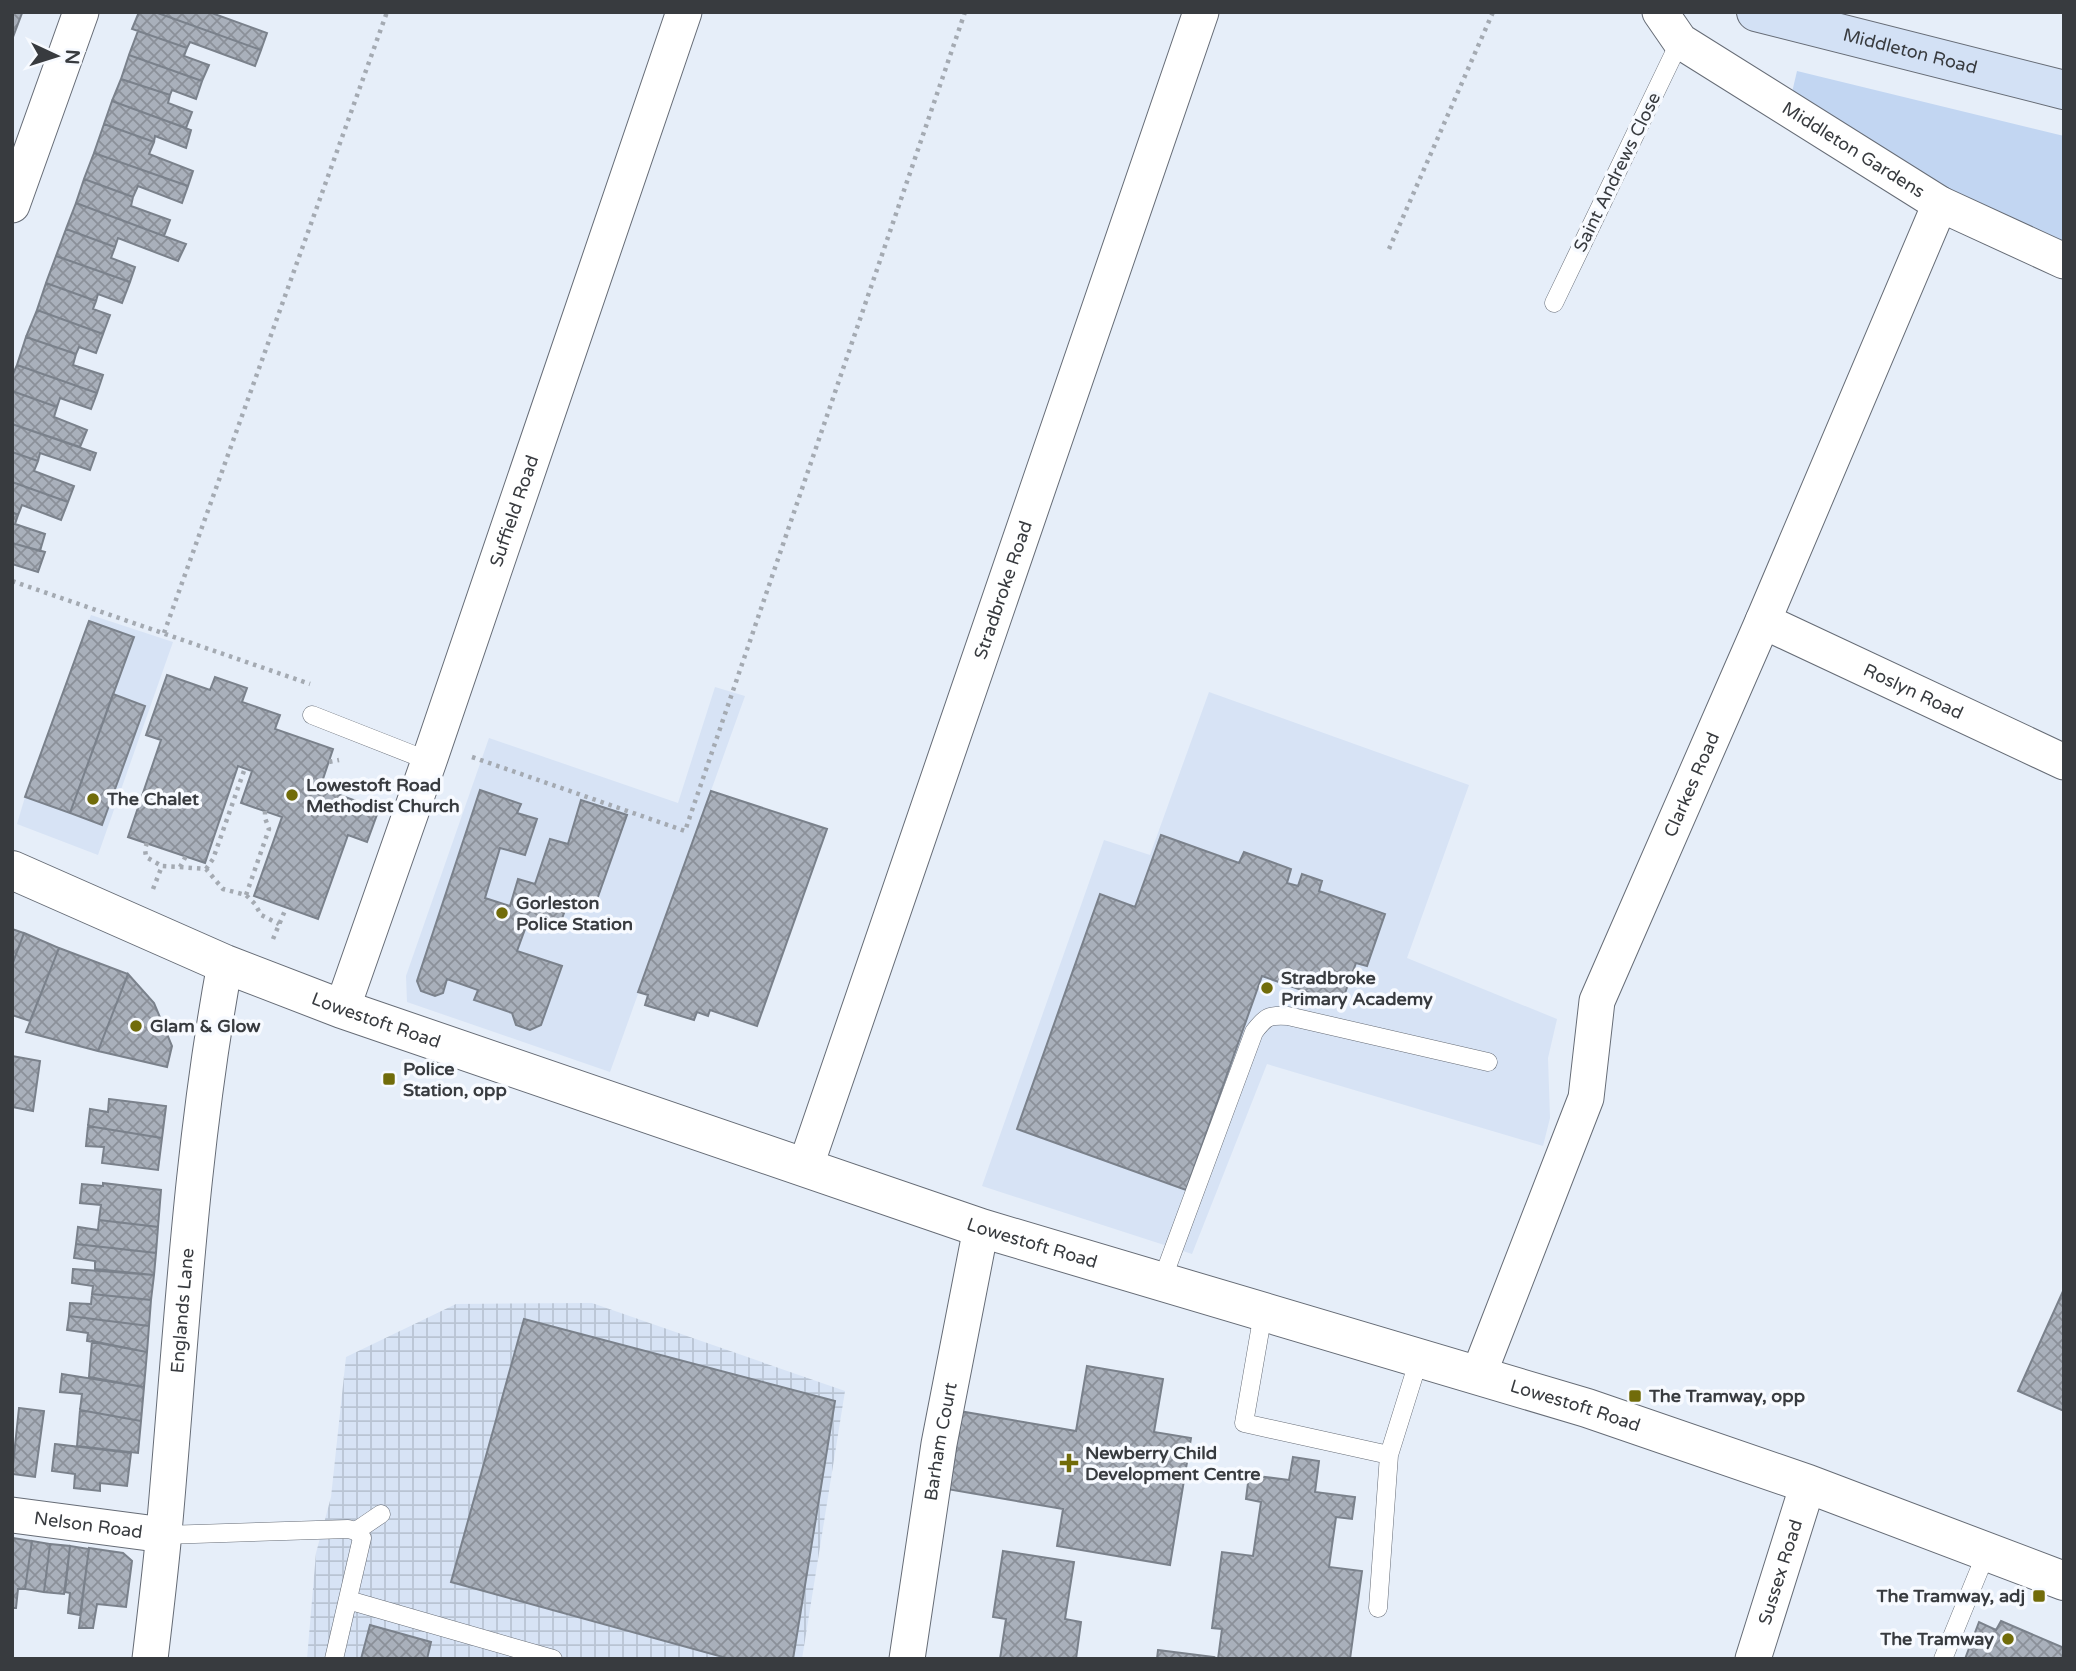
<svg xmlns="http://www.w3.org/2000/svg" width="2076" height="1671" font-family="'Varela Round',sans-serif">
<style>
.built{fill:#d7e3f5}
.industrial{fill:url(#industrial-grid)}
.grass{fill:#c2d6f2}
.building{fill:url(#building-cross-hatch);stroke:#7a818b;stroke-width:2}
.lines{fill:none;stroke-linecap:round;stroke-linejoin:round}
.service-casing{stroke:#666c76;stroke-width:19}
.minor-casing{stroke:#666c76;stroke-width:37}
.tertiary-casing{stroke:#666c76;stroke-width:40}
.secondary-casing{stroke:#666c76;stroke-width:40}
.path{stroke:#a4aab2;stroke-width:4.5;stroke-dasharray:3.5 5;stroke-linecap:butt}
.service{stroke:#fff;stroke-width:18}
.minor{stroke:#fff;stroke-width:35}
.tertiary{stroke:#fff;stroke-width:38}
.secondary{stroke:#d3e1f5;stroke-width:38}
.poi-dot{fill:#716c0a;stroke:#f7faff;stroke-width:2.5}
.labels{text-anchor:middle;stroke-width:7;stroke-linejoin:round;paint-order:stroke}
.street-label{font-size:18px;fill:#383b3f;stroke:#f7faff}
.poi-label{font-size:18px;font-weight:bold;fill:#383b3f;stroke:#f7faff;text-anchor:start}
</style>
<defs>
<pattern id="industrial-grid" width="8" height="8" patternUnits="userSpaceOnUse" patternTransform="scale(1.75)"><rect width="8" height="8" fill="#d7e3f5"/><path d="M0 4h8M4 0v8" fill="none" stroke="#b9c4d3"/></pattern>
<pattern id="building-cross-hatch" width="8" height="8" patternUnits="userSpaceOnUse" patternTransform="scale(1.75)"><rect width="8" height="8" fill="#a9b0bb"/><path d="M0 0l8 8M0 8l8-8" fill="none" stroke="#8b9099"/></pattern>
</defs>
<rect width="100%" height="100%" fill="#e6eef9"/>
<path class="built" d="M 91,615 L 173,642 L 98,855 L 17,824 L 25,797 Z
M 715,687 L 745,696 L 610,1072 L 407,1002 L 406,976 L 489,738 L 678,803 Z
M 1209,692 L 1469,785 L 1407,958 L 1557,1019 L 1548,1058 L 1550,1118 L 1543,1146 L 1267,1064 L 1192,1254 L 982,1186 L 1104,840 L 1150,855 Z"/>
<path class="industrial" d="M 592,1303 L 845,1391 L 802,1659 L 307,1659 L 316,1553 L 331,1497 L 346,1357 L 456,1304 Z"/>
<path class="grass" d="M 1797,71 L 2064,136 L 2064,244 L 1979,206 L 1790,101 Z"/>
<path class="building" d="M 12,12 L 22,13 L 13,37 L 12,37 Z
M 139,12 L 155,12 L 261,50 L 255,66 L 190,42 L 187,48 L 132,29 Z
M 155,12 L 209,12 L 267,33 L 261,50 Z
M 138,31 L 187,48 L 184,56 L 209,65 L 202,81 L 129,55 Z
M 129,55 L 202,81 L 196,99 L 172,90 L 170,95 L 121,79 Z
M 121,79 L 170,95 L 168,103 L 192,112 L 186,128 L 112,101 Z
M 112,101 L 191,130 L 186,148 L 155,136 L 154,142 L 104,124 Z
M 104,124 L 154,142 L 149,154 L 193,171 L 188,186 L 94,153 Z
M 94,153 L 188,186 L 182,203 L 138,186 L 133,197 L 84,179 Z
M 84,179 L 133,197 L 131,206 L 170,220 L 164,236 L 76,203 Z
M 76,203 L 164,236 L 186,244 L 178,261 L 118,238 L 115,247 L 66,229 Z
M 66,229 L 115,247 L 111,258 L 135,267 L 130,282 L 56,256 Z
M 56,256 L 130,282 L 122,303 L 98,294 L 96,301 L 46,283 Z
M 46,283 L 96,301 L 93,309 L 110,315 L 103,334 L 37,310 Z
M 37,310 L 103,334 L 96,353 L 79,347 L 76,354 L 26,337 Z
M 26,337 L 76,354 L 73,365 L 103,375 L 97,393 L 17,365 Z
M 17,365 L 97,393 L 91,409 L 60,398 L 57,407 L 12,391 L 12,376 Z
M 12,391 L 57,407 L 54,417 L 87,430 L 80,447 L 12,424 Z
M 12,424 L 96,453 L 90,470 L 40,453 L 38,461 L 12,452 Z
M 12,452 L 38,461 L 34,471 L 74,486 L 68,502 L 12,482 Z
M 12,482 L 68,502 L 61,520 L 22,505 L 18,515 L 12,512 Z
M 12,512 L 18,515 L 15,524 L 45,534 L 40,551 L 12,543 Z
M 12,543 L 45,552 L 38,572 L 12,564 Z
M 89,621 L 134,637 L 70,813 L 25,797 Z
M 167,675 L 210,690 L 215,677 L 247,688 L 242,702 L 280,715 L 275,729 L 333,749 L 320,788 L 379,809 L 367,842 L 348,835 L 318,919 L 254,896 L 282,817 L 241,803 L 252,771 L 238,766 L 205,863 L 128,837 L 161,740 L 146,735 Z
M 113,694 L 145,706 L 102,825 L 70,813 Z
M 480,790 L 521,804 L 517,813 L 537,819 L 525,855 L 500,848 L 485,898 L 510,906 L 518,879 L 535,884 L 550,839 L 568,844 L 581,800 L 627,815 L 595,905 L 570,896 L 558,930 L 528,921 L 517,951 L 562,966 L 541,1025 L 530,1030 L 516,1025 L 512,1013 L 474,1000 L 478,990 L 447,979 L 443,993 L 435,996 L 421,991 L 417,981 Z
M 711,791 L 827,829 L 757,1026 L 710,1010 L 708,1016 L 697,1012 L 694,1020 L 645,1005 L 648,995 L 638,992 Z
M 1161,835 L 1239,863 L 1244,852 L 1291,869 L 1287,883 L 1298,886 L 1302,874 L 1322,881 L 1319,891 L 1385,914 L 1367,966 L 1356,963 L 1341,1004 L 1262,976 L 1186,1190 L 1017,1129 L 1100,894 L 1135,907 Z
M 12,929 L 24,933 L 12,965 Z
M 24,933 L 59,948 L 30,1021 L 12,1015 L 12,965 Z
M 59,948 L 128,974 L 98,1051 L 26,1032 Z
M 128,974 L 154,1003 L 172,1046 L 167,1067 L 98,1051 Z
M 12,1056 L 40,1061 L 33,1111 L 12,1107 Z
M 109,1099 L 166,1106 L 162,1138 L 88,1126 L 90,1109 L 108,1112 Z
M 88,1126 L 162,1138 L 158,1170 L 102,1163 L 104,1147 L 86,1146 Z
M 103,1183 L 161,1190 L 158,1227 L 99,1220 L 101,1205 L 80,1203 L 82,1184 L 103,1186 Z
M 99,1220 L 158,1227 L 156,1253 L 76,1244 L 78,1227 L 98,1230 Z
M 76,1244 L 156,1253 L 154,1275 L 95,1269 L 95,1261 L 74,1258 Z
M 73,1269 L 154,1275 L 151,1300 L 92,1294 L 93,1286 L 72,1283 Z
M 2064,1289 L 2064,1411 L 2018,1391 Z
M 92,1294 L 151,1300 L 149,1326 L 69,1316 L 70,1303 L 91,1304 Z
M 69,1316 L 149,1326 L 147,1352 L 87,1341 L 88,1333 L 67,1330 Z
M 524,1319 L 835,1401 L 793,1659 L 730,1659 L 451,1582 Z
M 92,1341 L 147,1352 L 144,1387 L 89,1377 Z
M 1087,1366 L 1163,1379 L 1154,1432 L 1191,1438 L 1170,1565 L 1057,1546 L 1063,1509 L 947,1489 L 959,1411 L 1076,1431 Z
M 62,1374 L 144,1387 L 141,1421 L 80,1410 L 82,1394 L 60,1392 Z
M 19,1408 L 44,1411 L 35,1477 L 12,1474 Z
M 80,1410 L 141,1421 L 138,1453 L 77,1446 Z
M 55,1444 L 131,1453 L 127,1486 L 100,1483 L 100,1491 L 74,1488 L 75,1474 L 52,1471 Z
M 1293,1457 L 1319,1461 L 1315,1492 L 1355,1497 L 1352,1519 L 1336,1517 L 1329,1567 L 1362,1571 L 1350,1659 L 1218,1659 L 1222,1629 L 1212,1628 L 1222,1552 L 1253,1556 L 1261,1502 L 1246,1499 L 1249,1475 L 1289,1480 Z
M 13,1538 L 32,1541 L 25,1589 L 18,1589 L 16,1608 L 12,1608 Z
M 32,1541 L 50,1544 L 44,1592 L 25,1589 Z
M 50,1544 L 70,1546 L 64,1594 L 44,1592 Z
M 70,1546 L 89,1549 L 80,1615 L 68,1613 L 70,1593 L 65,1592 Z
M 89,1548 L 123,1553 L 132,1561 L 126,1607 L 97,1604 L 93,1628 L 79,1628 Z
M 1003,1551 L 1074,1562 L 1065,1619 L 1081,1622 L 1076,1659 L 1000,1659 L 1006,1619 L 993,1617 Z
M 2001,1621 L 2064,1648 L 2064,1659 L 1965,1659 L 1979,1622 L 1996,1630 Z
M 370,1625 L 431,1642 L 427,1659 L 361,1659 Z
M 1158,1650 L 1214,1657 L 1213,1659 L 1157,1659 Z"/>
<g class="lines">
<defs>
<path id="service" d="M 1554,303 L 1680,41
M 312,715 L 429,761
M 1161,1283 L 1254,1032 C 1266,1016 1269,1015 1288,1016 L 1488,1062
M 1263,1313 L 1244,1423 L 1389,1455
M 356,1531 L 381,1514
M 164,1535 L 348,1529 L 356,1531 L 362,1538 L 334,1659
M 348,1600 L 553,1659
M 1378,1608 L 1389,1455 L 1419,1359
M 1943,1659 L 1987,1551"/>
<g id="minor">
<path id="s1" d="M 1660,12 L 1680,41 L 1940,204 L 2064,261"/>
<path d="M 12,205 L 81,12"/>
<path id="s2" d="M 1763,621 L 2064,762"/>
<path id="s3" d="M 342,1009 L 429,761 L 684,12"/>
<path id="s4" d="M 805,1168 L 1201,12"/>
<path id="s5" d="M 1478,1376 L 1586,1098 L 1597,1001 L 1763,621 L 1940,204"/>
<path id="s6" d="M 12,1515 L 164,1535"/>
<path id="s7" d="M 150,1659 C 155,1617 160,1575 164,1532 C 181,1343 190,1152 225,964"/>
<path id="s8" d="M 907,1659 L 939,1444 L 981,1228"/>
<path id="s9" d="M 1753,1659 L 1808,1484"/>
</g>
<g id="tertiary">
<path id="s10" d="M 12,870 L 225,964 L 342,1009 L 981,1228 L 1587,1408 L 1808,1484 L 2064,1581"/>
</g>
<g id="secondary">
<path id="s11" d="M 1756,12 L 2064,90"/>
</g>
</defs>
<use href="#service" class="service-casing"/>
<use href="#minor" class="minor-casing"/>
<use href="#tertiary" class="tertiary-casing"/>
<use href="#secondary" class="secondary-casing"/>
<path class="path" d="M 1389,249 L 1493,12
M 12,581 L 310,684
M 164,633 L 387,12
M 472,757 L 685,831 L 965,12
M 329,762 L 339,760
M 147,843 L 145,849 L 146,857 L 162,866
M 180,867 L 206,869 L 223,889 L 246,895 L 255,904 L 261,915 L 279,924
M 206,869 L 213,859 L 245,768
M 153,889 L 162,866 L 180,867 L 186,856
M 246,895 L 269,829 L 265,818 L 265,811
M 273,939 L 286,908"/>
<use href="#service" class="service"/>
<use href="#minor" class="minor"/>
<use href="#tertiary" class="tertiary"/>
<use href="#secondary" class="secondary"/>
</g>
<g class="poi-dot">
<circle cx="292" cy="795" r="7"/>
<circle cx="93" cy="799" r="7"/>
<circle cx="502" cy="913" r="7"/>
<circle cx="1267" cy="988" r="7"/>
<circle cx="136" cy="1026" r="7"/>
<rect x="382" y="1072" width="14" height="14" rx="3.5"/>
<rect x="1628" y="1389" width="14" height="14" rx="3.5"/>
<path d="M1065.5 1452.5h7v7h7v7h-7v7h-7v-7h-7v-7h7z"/>
<rect x="2032" y="1589" width="14" height="14" rx="3.5"/>
<circle cx="2008" cy="1639" r="7"/>
</g>
<g class="labels">
<g class="street-label">
<text dy="6" stroke="none"><textPath href="#s11" startOffset="159">Middleton Road</textPath></text>
<text dy="6" stroke="none"><textPath href="#s1" startOffset="240">Middleton Gardens</textPath></text>
<text transform="translate(1617 172) rotate(-64)" y="6">Saint Andrews Close</text>
<text dy="6" stroke="none"><textPath href="#s3" startOffset="527">Suffield Road</textPath></text>
<text dy="6" stroke="none"><textPath href="#s4" startOffset="611">Stradbroke Road</textPath></text>
<text dy="6" stroke="none"><textPath href="#s2" startOffset="166">Roslyn Road</textPath></text>
<text dy="6" stroke="none"><textPath href="#s5" startOffset="632">Clarkes Road</textPath></text>
<text dy="6" stroke="none"><textPath href="#s10" startOffset="394">Lowestoft Road</textPath></text>
<text dy="6" stroke="none"><textPath href="#s10" startOffset="1087">Lowestoft Road</textPath></text>
<text dy="6" stroke="none"><textPath href="#s7" startOffset="350">Englands Lane</textPath></text>
<text dy="6" stroke="none"><textPath href="#s10" startOffset="1654">Lowestoft Road</textPath></text>
<text dy="6" stroke="none"><textPath href="#s8" startOffset="220">Barham Court</textPath></text>
<text dy="6" stroke="none"><textPath href="#s6" startOffset="77">Nelson Road</textPath></text>
<text dy="6" stroke="none"><textPath href="#s9" startOffset="91">Sussex Road</textPath></text>
</g>
<g class="poi-label">
<text x="306" y="791">Lowestoft Road<tspan x="306" dy="21">Methodist Church</tspan></text>
<text x="107" y="805">The Chalet</text>
<text x="516" y="909">Gorleston<tspan x="516" dy="21">Police Station</tspan></text>
<text x="1281" y="984">Stradbroke<tspan x="1281" dy="21">Primary Academy</tspan></text>
<text x="150" y="1032">Glam &amp; Glow</text>
<text x="403" y="1075">Police<tspan x="403" dy="21">Station, opp</tspan></text>
<text x="1649" y="1402">The Tramway, opp</text>
<text x="1085" y="1459">Newberry Child<tspan x="1085" dy="21">Development Centre</tspan></text>
<text x="2025" y="1602" text-anchor="end">The Tramway, adj</text>
<text x="1994" y="1645" text-anchor="end">The Tramway</text>
</g>
</g>
<rect width="2076" height="1671" fill="none" stroke="#383b3f" stroke-width="28"/>
<g transform="translate(56 56) rotate(94)" stroke="#f7faff" stroke-width="5" paint-order="stroke">
<path d="M0-5L12 26L0 18L-12 26Z" fill="#383b3f"/>
<text y="-10" font-size="19" font-weight="bold" text-anchor="middle" fill="#383b3f">N</text>
</g>
</svg>
